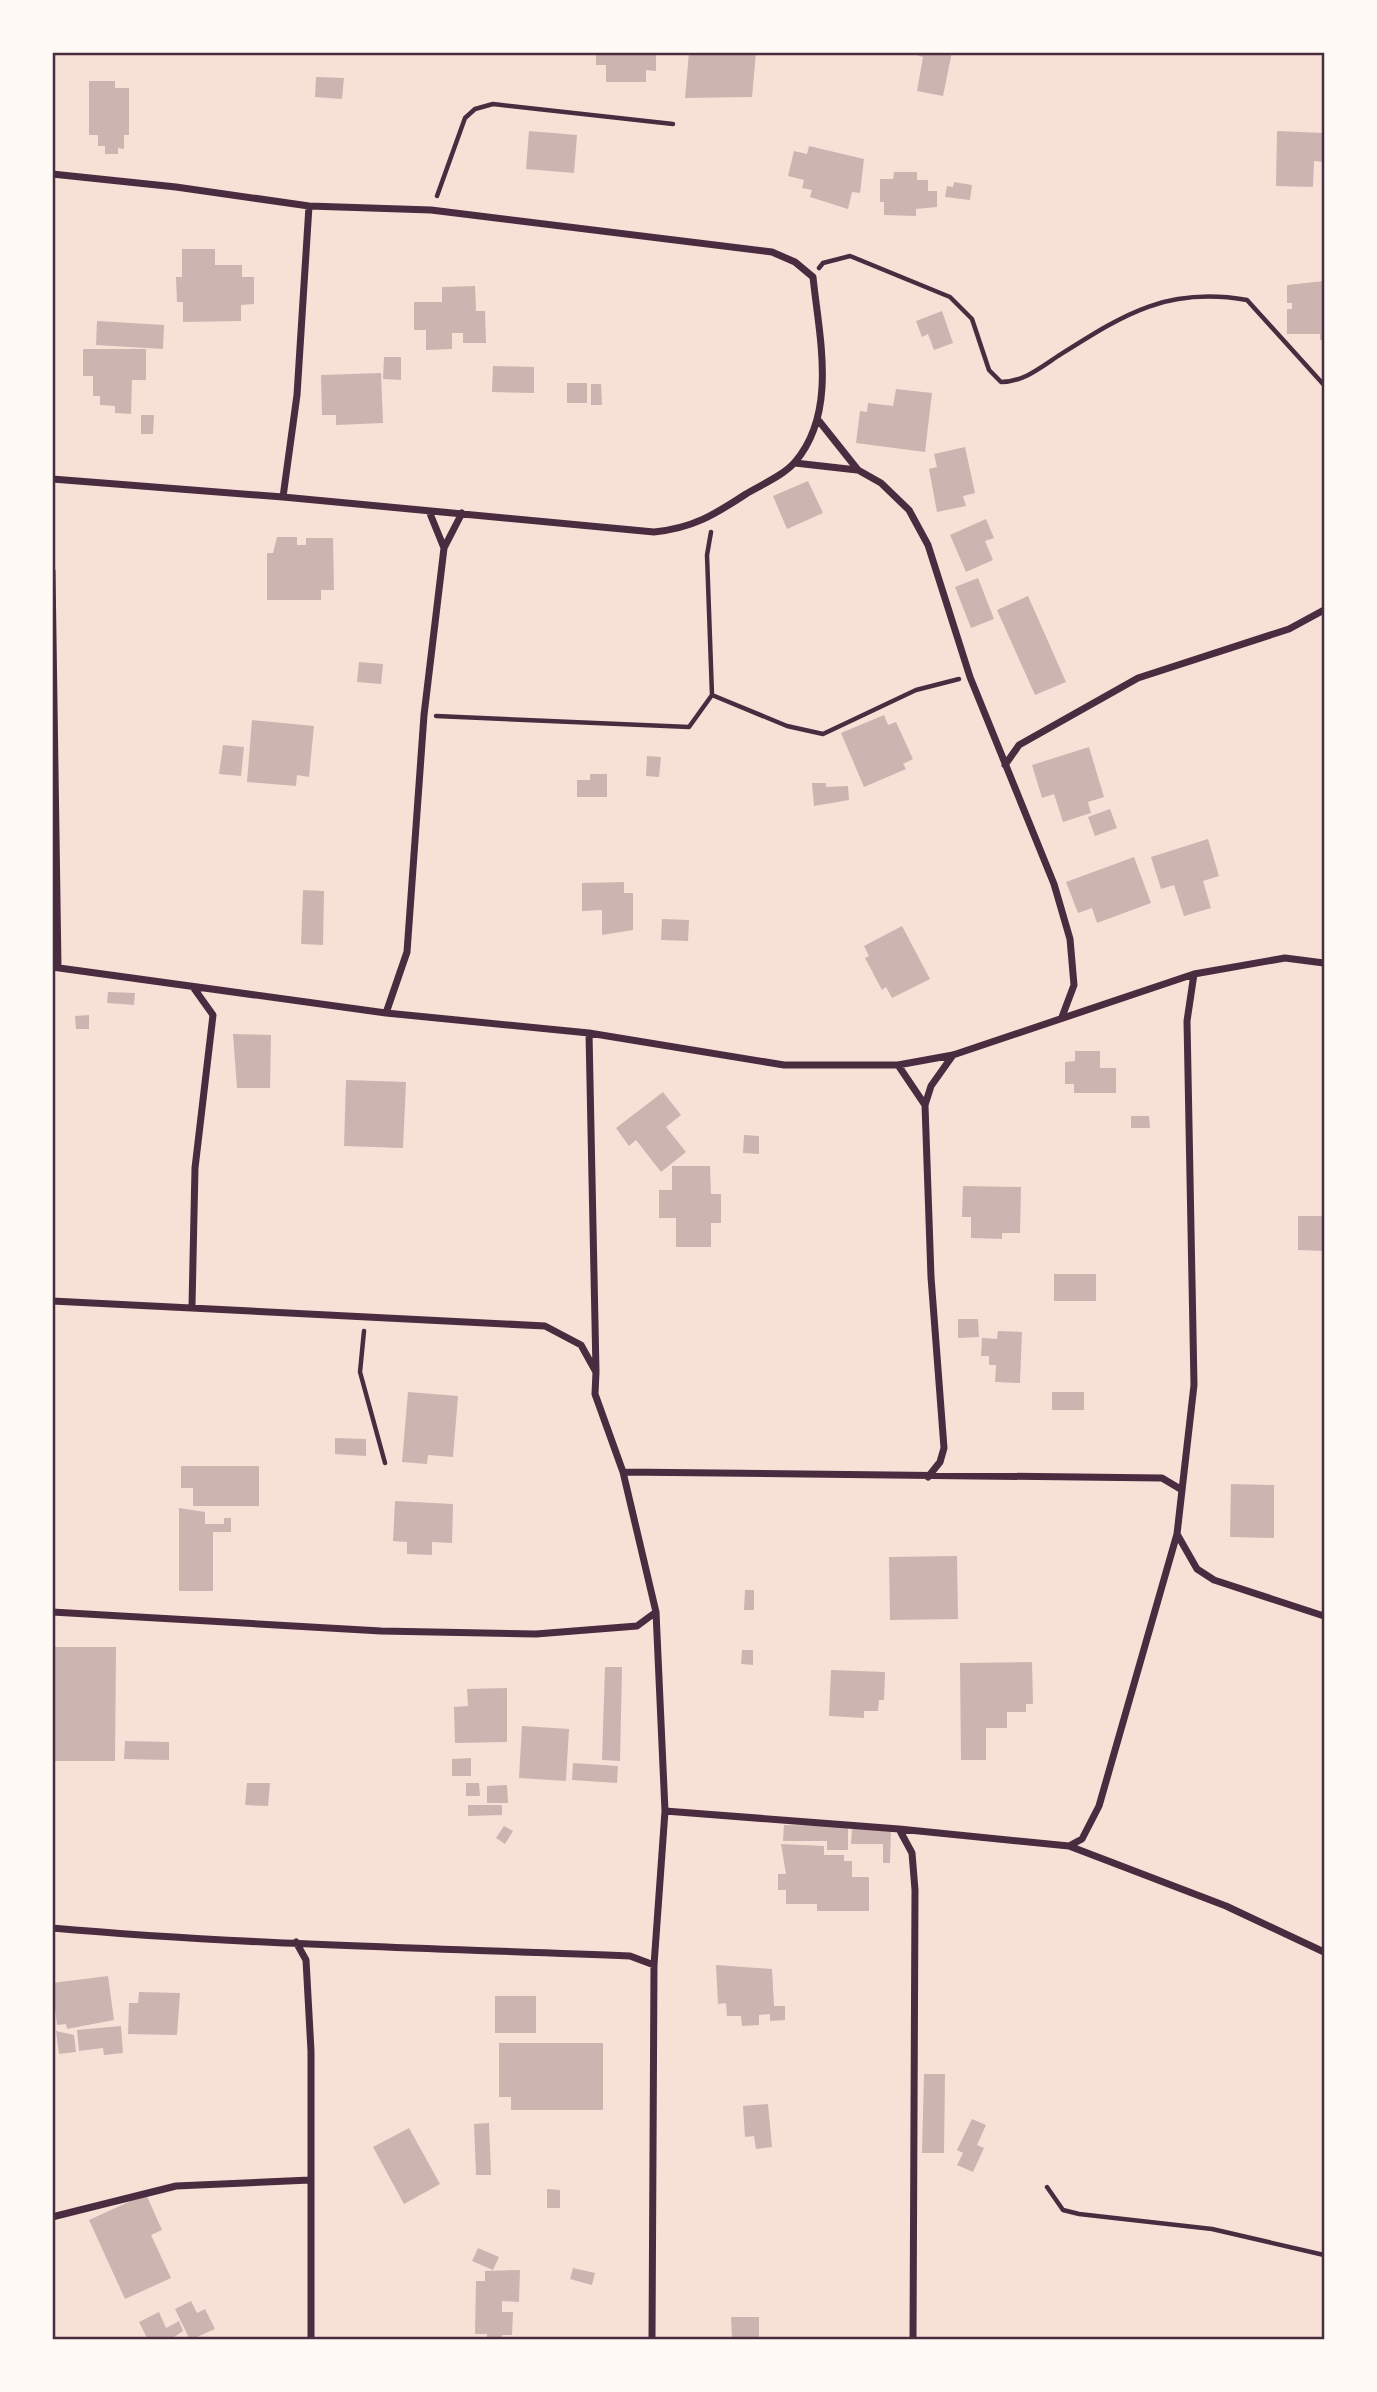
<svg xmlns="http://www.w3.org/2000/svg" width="1377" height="2392" font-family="'Varela Round',sans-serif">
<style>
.building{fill:#ccb4b1}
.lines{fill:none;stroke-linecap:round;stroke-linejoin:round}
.path{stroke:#4a2c40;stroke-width:4.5}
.minor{stroke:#4a2c40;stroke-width:7}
.neatline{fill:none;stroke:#4a2c40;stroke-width:2.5}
</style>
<rect width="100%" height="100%" fill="#f7e1d7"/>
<path class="building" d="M 596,52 L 656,52 L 656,71 L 646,70 L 646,82 L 606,82 L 606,65 L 596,65 Z
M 689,52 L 756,52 L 752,97 L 685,98 Z
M 907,52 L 952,52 L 943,96 L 917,91 L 923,57 Z
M 316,77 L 344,78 L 342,99 L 315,97 Z
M 89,81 L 115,81 L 115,88 L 129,88 L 129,135 L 124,135 L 124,149 L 118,148 L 118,154 L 105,154 L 105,146 L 98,146 L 98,135 L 89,135 Z
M 529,131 L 577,135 L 574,173 L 526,169 Z
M 1277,131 L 1324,133 L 1324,162 L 1314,161 L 1313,187 L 1276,186 Z
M 809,146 L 864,159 L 860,193 L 852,192 L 848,209 L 810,197 L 812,190 L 802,188 L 804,180 L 788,176 L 794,151 L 807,154 Z
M 894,172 L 917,172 L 917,180 L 928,180 L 928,191 L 937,191 L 937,207 L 916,209 L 916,216 L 884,215 L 884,202 L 880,202 L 880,179 L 893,179 Z
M 954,182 L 972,185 L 970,200 L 945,197 L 947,186 L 953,187 Z
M 182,249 L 215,249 L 215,265 L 242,265 L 242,277 L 254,277 L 254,304 L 241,305 L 241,321 L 183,322 L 183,302 L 177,302 L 176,277 L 182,277 Z
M 1324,281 L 1324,340 L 1320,340 L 1320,334 L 1287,334 L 1287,309 L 1292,309 L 1292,303 L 1287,303 L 1287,285 Z
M 475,286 L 476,311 L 485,311 L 486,343 L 463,343 L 463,333 L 452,333 L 452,349 L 426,350 L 426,330 L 414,330 L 414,302 L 442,302 L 442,287 Z
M 942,311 L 953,343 L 934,350 L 928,334 L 922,337 L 916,321 Z
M 97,321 L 164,325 L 163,349 L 96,345 Z
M 83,349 L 146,349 L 146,380 L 132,380 L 131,414 L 115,413 L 115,406 L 100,405 L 100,396 L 93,396 L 93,376 L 83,376 Z
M 384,357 L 401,357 L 401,380 L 383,379 Z
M 493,366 L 534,367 L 534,393 L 492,392 Z
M 381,373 L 383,423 L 336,425 L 336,415 L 322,415 L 321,375 Z
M 567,383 L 587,383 L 587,403 L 567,403 Z
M 591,384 L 601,384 L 602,405 L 591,405 Z
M 896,389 L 932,393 L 925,452 L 856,443 L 860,411 L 867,412 L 868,403 L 893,406 Z
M 141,415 L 154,415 L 153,434 L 141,434 Z
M 965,447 L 975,493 L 963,496 L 966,506 L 937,512 L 929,469 L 937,467 L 934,454 Z
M 808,481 L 823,513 L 787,529 L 773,496 Z
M 986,519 L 994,538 L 985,541 L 993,560 L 966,572 L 950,535 Z
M 277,537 L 297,537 L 297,545 L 306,545 L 306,538 L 333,538 L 334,590 L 321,590 L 321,600 L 267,600 L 267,553 L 273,553 Z
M 978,578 L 994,619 L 971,628 L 955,587 Z
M 1028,596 L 1066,682 L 1035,695 L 997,610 Z
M 359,662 L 383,664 L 381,684 L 357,682 Z
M 884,715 L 888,725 L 896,722 L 913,759 L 903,764 L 906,769 L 864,787 L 841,733 Z
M 252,720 L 314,726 L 309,777 L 297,775 L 296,786 L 247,782 Z
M 223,745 L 244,747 L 241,776 L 219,774 Z
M 1089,747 L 1104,797 L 1088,802 L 1091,813 L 1063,822 L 1054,794 L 1042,798 L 1032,765 Z
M 647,756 L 661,757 L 659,777 L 646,776 Z
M 590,774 L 607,774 L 607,797 L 577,797 L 577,780 L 590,780 Z
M 812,783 L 826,783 L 826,787 L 848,786 L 849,800 L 814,806 Z
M 1110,809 L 1117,828 L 1095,836 L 1088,817 Z
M 1208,839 L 1219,876 L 1203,881 L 1211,908 L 1184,916 L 1174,885 L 1161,889 L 1151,857 Z
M 1134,857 L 1151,903 L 1097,923 L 1092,908 L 1078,913 L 1066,882 Z
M 624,882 L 624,893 L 633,893 L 633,930 L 602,935 L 602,910 L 582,911 L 582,883 Z
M 303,890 L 324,891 L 323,945 L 301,944 Z
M 662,919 L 689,920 L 688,941 L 661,940 Z
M 902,926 L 930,979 L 892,998 L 886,987 L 882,990 L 865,958 L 869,956 L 864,946 Z
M 108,992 L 135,993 L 134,1005 L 107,1003 Z
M 89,1015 L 89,1029 L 76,1029 L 75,1016 Z
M 233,1034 L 271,1035 L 270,1088 L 237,1088 Z
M 1075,1051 L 1100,1051 L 1100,1068 L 1116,1068 L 1116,1093 L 1074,1093 L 1074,1084 L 1065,1084 L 1065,1062 L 1075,1061 Z
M 346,1080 L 406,1082 L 403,1148 L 344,1146 Z
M 663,1092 L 681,1115 L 666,1127 L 686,1152 L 661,1172 L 636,1140 L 629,1146 L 616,1128 Z
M 1131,1116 L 1149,1116 L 1150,1128 L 1131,1128 Z
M 744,1135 L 759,1136 L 759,1154 L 743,1153 Z
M 672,1166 L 710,1166 L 711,1194 L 721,1194 L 721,1223 L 711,1223 L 711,1247 L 676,1247 L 676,1218 L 659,1218 L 659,1190 L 672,1190 Z
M 963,1186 L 1021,1187 L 1020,1233 L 1002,1233 L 1002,1239 L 971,1238 L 971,1217 L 962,1217 Z
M 1298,1216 L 1324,1216 L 1324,1251 L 1298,1250 Z
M 1054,1274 L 1096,1274 L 1096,1301 L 1054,1301 Z
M 958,1319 L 978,1319 L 979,1337 L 958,1338 Z
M 998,1331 L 1022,1332 L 1020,1383 L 995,1382 L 996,1365 L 989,1365 L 989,1356 L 981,1356 L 982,1338 L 997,1339 Z
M 408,1392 L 458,1396 L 453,1457 L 428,1455 L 427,1464 L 402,1462 Z
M 1052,1392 L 1084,1392 L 1084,1410 L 1052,1410 Z
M 335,1438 L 366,1439 L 366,1456 L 335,1454 Z
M 181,1466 L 259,1466 L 259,1506 L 193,1506 L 193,1488 L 181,1488 Z
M 1231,1484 L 1274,1485 L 1274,1538 L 1230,1537 Z
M 395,1501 L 453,1504 L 452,1543 L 432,1542 L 432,1555 L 407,1554 L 407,1542 L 393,1541 Z
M 179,1508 L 205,1512 L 205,1524 L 224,1524 L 224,1518 L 231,1518 L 231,1532 L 213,1532 L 213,1591 L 179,1591 Z
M 957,1556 L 958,1619 L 890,1620 L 889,1557 Z
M 745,1590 L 754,1590 L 754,1610 L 744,1610 Z
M 52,1647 L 116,1647 L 115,1761 L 52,1761 Z
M 742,1650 L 753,1650 L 753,1665 L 741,1664 Z
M 1032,1662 L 1033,1704 L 1026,1704 L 1026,1712 L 1007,1712 L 1007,1728 L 986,1728 L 986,1760 L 961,1760 L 960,1663 Z
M 605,1667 L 622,1667 L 620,1761 L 602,1760 Z
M 831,1670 L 885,1672 L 884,1700 L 879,1700 L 878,1711 L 864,1711 L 864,1718 L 829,1716 Z
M 507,1688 L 507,1742 L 455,1743 L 454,1707 L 468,1706 L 467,1689 Z
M 522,1726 L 569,1729 L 566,1781 L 519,1778 Z
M 125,1741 L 169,1742 L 169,1760 L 124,1759 Z
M 471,1758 L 471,1776 L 452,1776 L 452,1759 Z
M 573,1763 L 618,1766 L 617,1783 L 572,1780 Z
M 247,1783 L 270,1783 L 268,1806 L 245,1805 Z
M 466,1783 L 479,1783 L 480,1796 L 466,1796 Z
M 507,1785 L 508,1803 L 487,1803 L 487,1786 Z
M 468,1805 L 502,1805 L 502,1815 L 468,1816 Z
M 784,1825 L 848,1826 L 848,1850 L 827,1850 L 827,1841 L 783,1841 Z
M 504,1826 L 513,1831 L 505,1844 L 496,1838 Z
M 852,1829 L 891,1829 L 890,1863 L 883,1863 L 883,1844 L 851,1844 Z
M 781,1844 L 824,1846 L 824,1855 L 844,1855 L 844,1861 L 852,1861 L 852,1877 L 869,1877 L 869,1911 L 817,1911 L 817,1904 L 786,1904 L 786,1890 L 778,1890 L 778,1874 L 786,1874 Z
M 716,1965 L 772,1969 L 774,2006 L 785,2006 L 785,2020 L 770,2021 L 770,2014 L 759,2015 L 759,2025 L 742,2026 L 741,2016 L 727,2016 L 726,2003 L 718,2004 Z
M 108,1976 L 114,2020 L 67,2029 L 66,2024 L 57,2025 L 52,1983 Z
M 139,1992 L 180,1993 L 177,2035 L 128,2034 L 129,2003 L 138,2003 Z
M 495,1996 L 536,1996 L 536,2033 L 495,2033 Z
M 121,2026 L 123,2053 L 104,2055 L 103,2048 L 79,2051 L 77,2030 Z
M 56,2031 L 74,2035 L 76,2052 L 59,2054 Z
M 499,2043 L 603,2043 L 603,2110 L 511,2110 L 511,2097 L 499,2097 Z
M 924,2074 L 945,2074 L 944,2153 L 922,2153 Z
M 768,2104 L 772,2147 L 756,2149 L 754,2136 L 745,2137 L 743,2106 Z
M 972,2119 L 986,2125 L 977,2145 L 984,2148 L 973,2172 L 957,2165 L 963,2153 L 957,2150 Z
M 489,2123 L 491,2175 L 476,2175 L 474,2124 Z
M 409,2128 L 440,2184 L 404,2204 L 373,2147 Z
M 547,2189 L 560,2190 L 560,2208 L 547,2208 Z
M 146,2194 L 162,2230 L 151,2235 L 171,2278 L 125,2299 L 89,2220 Z
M 478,2248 L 499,2257 L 493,2270 L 472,2261 Z
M 573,2268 L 595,2273 L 592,2285 L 570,2279 Z
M 520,2270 L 519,2302 L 502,2301 L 502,2312 L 513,2312 L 512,2335 L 502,2335 L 502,2340 L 487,2340 L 487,2334 L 475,2334 L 476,2281 L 485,2281 L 485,2271 Z
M 191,2301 L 197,2313 L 205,2309 L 215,2329 L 190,2340 L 175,2309 Z
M 159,2312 L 166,2328 L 179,2321 L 183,2331 L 170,2340 L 148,2340 L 139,2322 Z
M 731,2317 L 759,2317 L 759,2338 L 732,2338 Z"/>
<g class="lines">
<path class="path" d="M 437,196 L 465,118 L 475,109 L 493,104 L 673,124
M 819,268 L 823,263 L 850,256 L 950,297 L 972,319 L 989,370 L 1001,382 C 1023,382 1040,368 1058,356 C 1123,315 1166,286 1247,300 L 1324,385
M 712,695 L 787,726 L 823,734 L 916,690 L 959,679
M 436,716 L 689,727 L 712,695 L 707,555 L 711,532
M 364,1331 L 360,1372 L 385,1463
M 1047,2187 L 1063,2210 L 1079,2214 L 1212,2229 L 1324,2255"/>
<path class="minor" d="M 52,174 L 176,187 L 309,206 L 431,210 L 772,252 L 795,262 L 813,277 C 819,336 838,412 795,462 C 784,475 761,485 746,494 C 714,515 693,528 654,532 L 283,497 L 52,479
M 819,421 L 858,470 L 881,483 L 909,510 L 928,545 L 970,677 L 1054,884 L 1070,939 L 1074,985 L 1062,1017
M 795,463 L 857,470
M 283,497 L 297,395 L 309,206
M 429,511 L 444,548
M 52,571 L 58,967
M 1005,765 L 1019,745 L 1138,678 L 1289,629 L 1324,610
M 52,967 L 386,1013 L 589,1033 L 784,1065 L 898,1065 L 953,1055 L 1194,974 L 1285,958 L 1324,963
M 386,1013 L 407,952 L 424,715 L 444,548 L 462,513
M 589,1033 L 596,1371
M 898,1065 L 925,1105
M 52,1301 L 545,1326 L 581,1345 L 596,1372 L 595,1394 L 623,1472 L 656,1612 L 665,1811 L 654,1965 L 652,2340
M 192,1306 L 195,1168 L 213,1015 L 193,987
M 623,1472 L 1162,1478 L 1182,1490 L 1177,1534 L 1197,1569 L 1214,1580 L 1324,1616
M 928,1477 L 940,1462 L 944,1448 L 931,1277 L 925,1105 L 931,1086 L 953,1055
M 1182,1490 L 1194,1385 L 1187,1021 L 1194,974
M 52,1612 L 381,1631 L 536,1634 L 637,1626 L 656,1612
M 665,1811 L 899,1829 L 912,1853 L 915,1890 L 913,2340
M 899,1829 L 1069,1846 L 1082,1839 L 1099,1806 L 1177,1534
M 1069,1846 L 1226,1906 L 1324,1952
M 52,1928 C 244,1945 437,1948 630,1956 L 654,1965
M 296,1942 L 306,1960 L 311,2051 L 311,2340
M 52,2217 L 176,2186 L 310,2180"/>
</g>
<rect width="1377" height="2392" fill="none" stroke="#fffaf5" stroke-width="108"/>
<rect x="54" y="54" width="1269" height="2284" class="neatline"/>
</svg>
